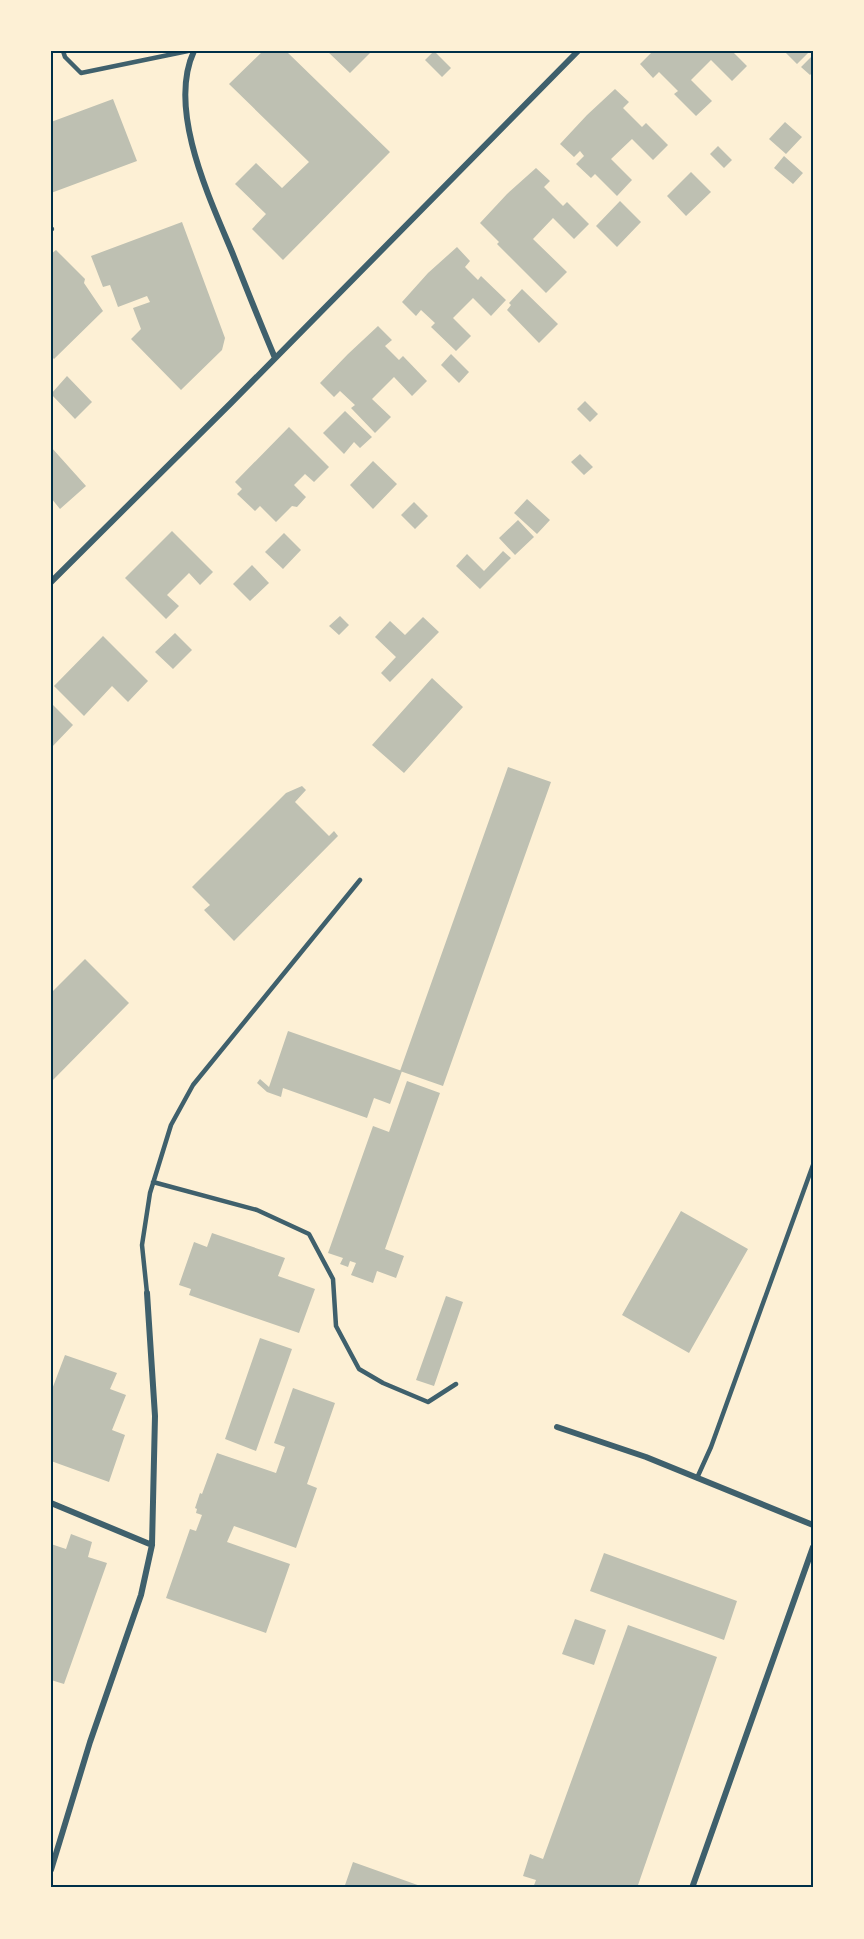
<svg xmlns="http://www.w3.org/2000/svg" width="864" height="1939" font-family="Manrope,sans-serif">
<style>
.building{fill:#bec0b2}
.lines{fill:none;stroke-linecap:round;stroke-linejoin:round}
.service{stroke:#3f606c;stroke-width:4.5}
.minor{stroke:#3f606c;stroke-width:6}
.neatline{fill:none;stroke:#003049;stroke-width:2}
</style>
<rect width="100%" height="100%" fill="#fdf0d5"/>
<path class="building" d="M 263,51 L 286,51 L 390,152 L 283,260 L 252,229 L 266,214 L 235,184 L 256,163 L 282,188 L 309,162 L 229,84 Z
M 327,51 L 372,51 L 350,73 Z
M 434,51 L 451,68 L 442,77 L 425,60 Z
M 653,51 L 732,51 L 747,66 L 732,81 L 711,60 L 691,80 L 712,101 L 696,116 L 674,94 L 678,91 L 659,72 L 653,78 L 640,64 Z
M 784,51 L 810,51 L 797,64 Z
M 813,55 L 813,72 L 810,75 L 801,67 Z
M 615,89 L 629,102 L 623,108 L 642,127 L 646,123 L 668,145 L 653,160 L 632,139 L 611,159 L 632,180 L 617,196 L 595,174 L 591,178 L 576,164 L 584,156 L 580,151 L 574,157 L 560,144 L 587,115 Z
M 113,99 L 137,161 L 51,193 L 51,122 Z
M 785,122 L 802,137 L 786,154 L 769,139 Z
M 718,146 L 732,160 L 724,168 L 710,154 Z
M 784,156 L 803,173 L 793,184 L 774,168 Z
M 536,168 L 550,181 L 544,187 L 563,206 L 567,202 L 589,224 L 574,239 L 553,218 L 533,239 L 567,272 L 546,293 L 497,244 L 499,242 L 480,223 L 507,194 Z
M 691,172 L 711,192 L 686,216 L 667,196 Z
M 620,201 L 641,222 L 617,247 L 596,226 Z
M 182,222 L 225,338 L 222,350 L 181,390 L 131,339 L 141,329 L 133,308 L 150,302 L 147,296 L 118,307 L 110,285 L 103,287 L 91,256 Z
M 457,247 L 470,261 L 465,267 L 478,280 L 481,276 L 506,300 L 491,316 L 473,298 L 453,318 L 471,336 L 456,351 L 431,327 L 435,323 L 421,310 L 416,316 L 402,302 L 428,273 Z
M 56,250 L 85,279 L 84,283 L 103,311 L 54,359 L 51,356 L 51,254 Z
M 522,289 L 558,324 L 539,343 L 507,310 L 511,305 L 509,303 Z
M 378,326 L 392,340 L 385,346 L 399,360 L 403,356 L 427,381 L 412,396 L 394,377 L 372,399 L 391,417 L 375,433 L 351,408 L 355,405 L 340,391 L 334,397 L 320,383 L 348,354 Z
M 451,354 L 469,372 L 459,383 L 441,365 Z
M 67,376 L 92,402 L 75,419 L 51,394 Z
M 585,401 L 598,414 L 590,422 L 577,409 Z
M 345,411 L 372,437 L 360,448 L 354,442 L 344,454 L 323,433 Z
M 289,427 L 329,467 L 314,482 L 305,474 L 294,485 L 306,497 L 297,507 L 292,506 L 276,522 L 260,506 L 255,511 L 237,494 L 242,489 L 235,482 Z
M 51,447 L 86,486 L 60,509 L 51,498 Z
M 580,454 L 593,467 L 584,475 L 571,462 Z
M 373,461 L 397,484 L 373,509 L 350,485 Z
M 527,499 L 550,520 L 537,534 L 514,513 Z
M 414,502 L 428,516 L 415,529 L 401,515 Z
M 518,520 L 534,537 L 515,555 L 499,538 Z
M 172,531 L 213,572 L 200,585 L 189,573 L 167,595 L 179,606 L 166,619 L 125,578 Z
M 284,533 L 301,550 L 283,569 L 265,552 Z
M 503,551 L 511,558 L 480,589 L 456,566 L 467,554 L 484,571 Z
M 252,565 L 269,583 L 250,601 L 233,584 Z
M 340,616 L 349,625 L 339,635 L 329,626 Z
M 423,617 L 439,632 L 390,682 L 381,673 L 396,657 L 375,637 L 390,621 L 405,635 Z
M 175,633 L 192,650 L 173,669 L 155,652 Z
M 103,636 L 148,681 L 128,702 L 112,686 L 84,716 L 54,686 Z
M 432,678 L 463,707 L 404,773 L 372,745 Z
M 51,703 L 73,725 L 51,748 Z
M 508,767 L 551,782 L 443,1086 L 400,1071 Z
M 302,786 L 306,790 L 295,802 L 329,836 L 334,831 L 338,836 L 234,941 L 204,910 L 210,905 L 192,887 L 286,793 Z
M 85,959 L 129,1003 L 51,1082 L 51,993 Z
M 288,1031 L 402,1071 L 390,1104 L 374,1098 L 367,1118 L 283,1088 L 281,1097 L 267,1092 L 257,1083 L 260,1079 L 269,1087 Z
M 407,1081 L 440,1093 L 385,1249 L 404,1256 L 396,1278 L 377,1271 L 373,1283 L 351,1275 L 356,1263 L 350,1261 L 348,1267 L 340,1264 L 343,1258 L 328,1253 L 373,1126 L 389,1132 Z
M 681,1211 L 748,1249 L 689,1353 L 622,1315 Z
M 212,1233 L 285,1258 L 278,1276 L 315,1289 L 299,1333 L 189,1295 L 191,1289 L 179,1285 L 194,1242 L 207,1247 Z
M 446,1296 L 463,1302 L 434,1386 L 416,1380 Z
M 260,1338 L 292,1349 L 256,1451 L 225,1439 Z
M 65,1355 L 117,1373 L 110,1389 L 126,1395 L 112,1430 L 125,1435 L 109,1482 L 51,1461 L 51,1392 Z
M 293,1388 L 335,1403 L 307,1484 L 317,1488 L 296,1548 L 234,1526 L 227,1542 L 290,1564 L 266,1633 L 166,1598 L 190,1529 L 196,1531 L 202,1515 L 196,1513 L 197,1509 L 195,1508 L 200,1493 L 202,1494 L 217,1453 L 276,1473 L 285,1447 L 274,1443 Z
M 71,1534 L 92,1542 L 88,1557 L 107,1563 L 64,1684 L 51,1680 L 51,1544 L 66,1549 Z
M 604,1553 L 737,1601 L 724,1640 L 590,1591 Z
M 575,1619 L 606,1630 L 594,1665 L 562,1654 Z
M 628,1625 L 717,1657 L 637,1888 L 533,1888 L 536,1880 L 523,1876 L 530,1854 L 543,1859 Z
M 353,1862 L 426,1888 L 344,1888 Z"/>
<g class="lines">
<path class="service" d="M 63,51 L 65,57 L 81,73 L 188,51
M 51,229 L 52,229
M 153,1182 L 257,1210 L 309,1234 L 333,1279 L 336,1326 L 359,1369 L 383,1383 L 428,1402 L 456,1384
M 147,1293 L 142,1245 L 150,1193 L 171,1125 L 193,1085 L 360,880
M 697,1478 L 711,1447 L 813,1165"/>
<path class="minor" d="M 194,51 C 167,109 209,197 232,252 C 246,287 260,323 275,358
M 51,582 L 231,403 L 578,51
M 557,1427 L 646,1457 L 813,1525
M 51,1503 L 152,1545
M 51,1870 L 90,1742 L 141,1595 L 152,1545 L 155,1416 L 147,1293
M 692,1888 L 813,1547"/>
</g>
<rect width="864" height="1939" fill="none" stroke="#fdf0d5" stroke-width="105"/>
<rect x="52" y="52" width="760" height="1834" class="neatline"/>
</svg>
